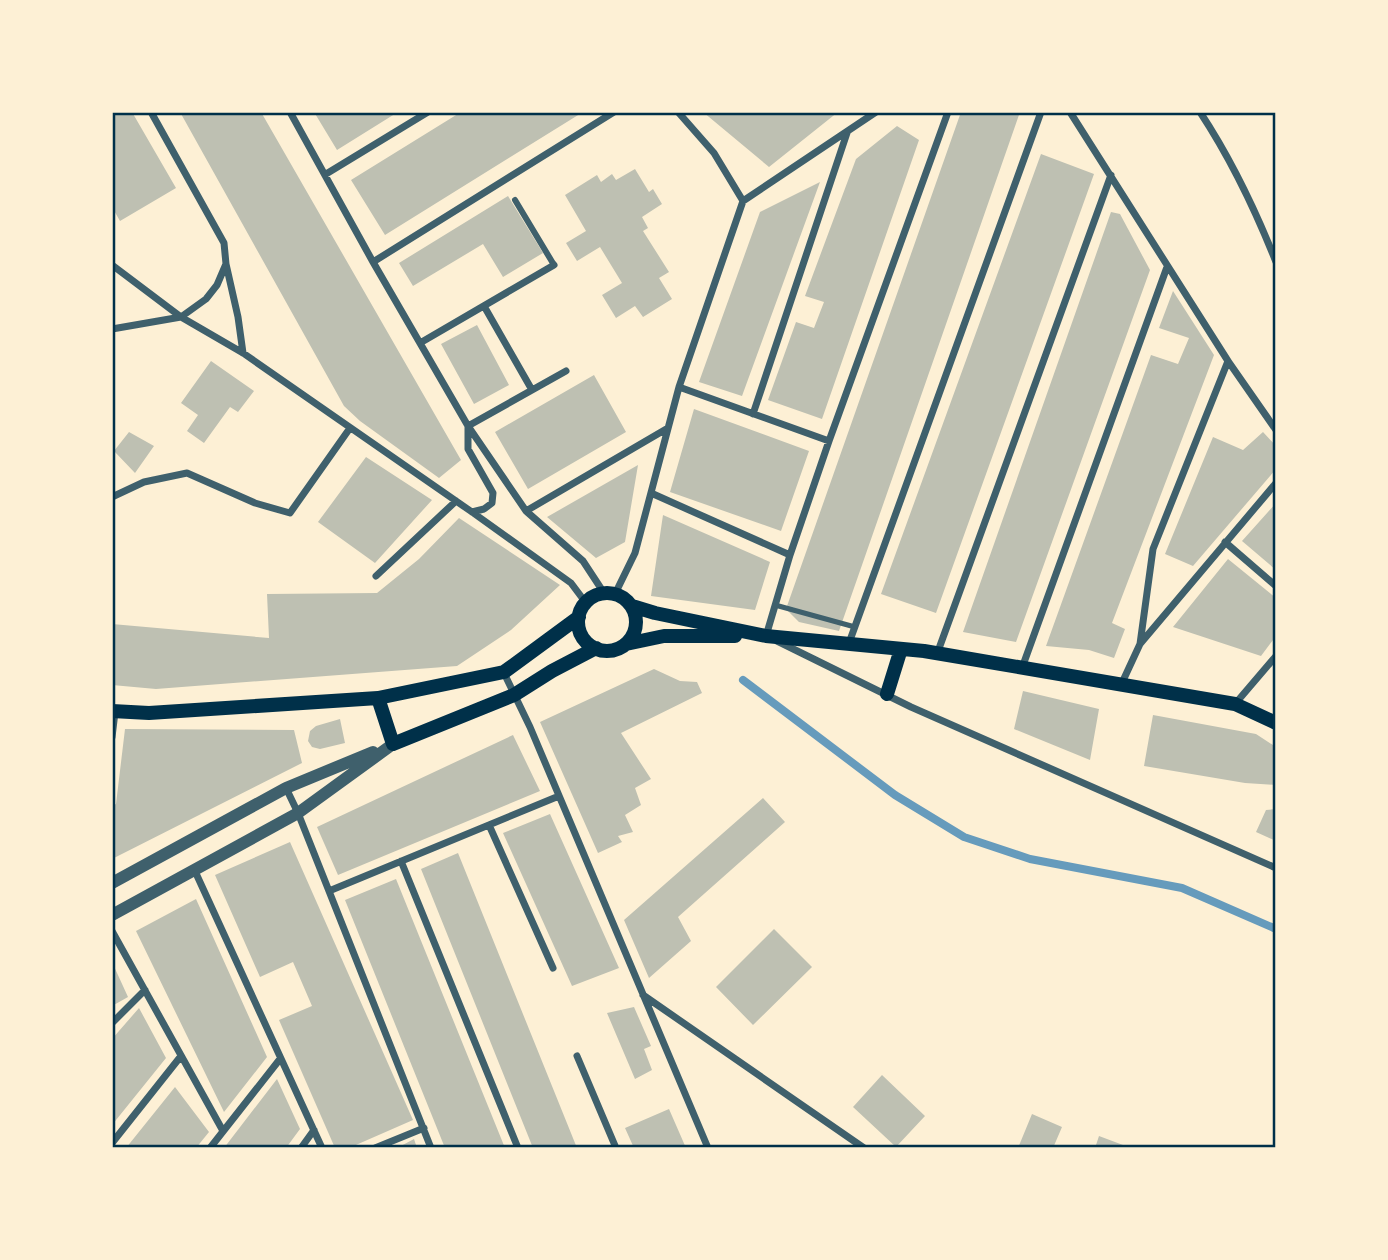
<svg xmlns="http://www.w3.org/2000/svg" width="1388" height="1260" font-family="'Source Serif 4',serif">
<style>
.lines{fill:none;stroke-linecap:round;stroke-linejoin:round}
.stream{stroke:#669bbc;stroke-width:8}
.building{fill:#bec0b2}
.service{stroke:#3f606c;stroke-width:5}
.pedestrian{stroke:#3f606c;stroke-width:6}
.minor{stroke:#3f606c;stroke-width:7}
.tertiary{stroke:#3f606c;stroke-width:12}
.secondary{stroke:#003049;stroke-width:14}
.neatline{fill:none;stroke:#003049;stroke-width:2.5}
</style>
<rect width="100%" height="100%" fill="#fdf0d5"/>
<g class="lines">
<path class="stream" d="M 743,680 L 895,795 L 964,837 L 1030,859 L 1182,888 L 1276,929"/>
</g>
<path class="building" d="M 120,112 L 132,112 L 176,188 L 120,221 L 112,207 L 112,117 Z
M 180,112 L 261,112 L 461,460 L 439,478 L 360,421 L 344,406 Z
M 314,112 L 398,112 L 337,150 Z
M 461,112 L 583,112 L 385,235 L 351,180 Z
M 703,112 L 838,112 L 769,167 Z
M 961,112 L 1020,112 L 839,631 L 799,622 L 786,609 Z
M 897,126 L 919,140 L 822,419 L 768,400 L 796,322 L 814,328 L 824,302 L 805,296 L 856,159 Z
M 1041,154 L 1094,174 L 936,613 L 881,594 Z
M 635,169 L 649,192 L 653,189 L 662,204 L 642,217 L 648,228 L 643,231 L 669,272 L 659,278 L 672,299 L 643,317 L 635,306 L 616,318 L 602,295 L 622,283 L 600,247 L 577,261 L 566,243 L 586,231 L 565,195 L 597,175 L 601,182 L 612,174 L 616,180 Z
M 820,182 L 742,396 L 699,382 L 760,212 Z
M 508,196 L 543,253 L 503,277 L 483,244 L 413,286 L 399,263 Z
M 1111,212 L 1120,214 L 1150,270 L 1016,642 L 963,632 Z
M 1173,291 L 1214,355 L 1112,623 L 1125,629 L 1114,658 L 1089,650 L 1046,646 L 1151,355 L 1178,364 L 1189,338 L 1159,328 Z
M 477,325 L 509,385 L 474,404 L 441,344 Z
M 211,361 L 254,391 L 238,412 L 230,407 L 204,443 L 187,431 L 198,415 L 181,403 Z
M 594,375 L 626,432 L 528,489 L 495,432 Z
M 694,409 L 809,451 L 781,531 L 670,492 Z
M 129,432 L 154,446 L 135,473 L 114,451 Z
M 1263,432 L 1276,446 L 1276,469 L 1193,566 L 1165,554 L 1213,437 L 1243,450 Z
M 366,457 L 432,500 L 375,563 L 318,522 Z
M 638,465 L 625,542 L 596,558 L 547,517 Z
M 1276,503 L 1276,570 L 1242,541 Z
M 663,515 L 770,562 L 755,610 L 651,596 Z
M 459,518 L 560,585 L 511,630 L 457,666 L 156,689 L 112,685 L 112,624 L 269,638 L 267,594 L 377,593 L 419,559 Z
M 1228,559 L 1276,598 L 1276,636 L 1261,656 L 1173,627 Z
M 654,669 L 680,681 L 697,682 L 702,693 L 621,733 L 651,779 L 635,788 L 641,805 L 625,815 L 633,832 L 618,836 L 622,842 L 598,853 L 540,722 Z
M 1023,691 L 1099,709 L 1090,760 L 1014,729 Z
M 1153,715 L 1256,734 L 1276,747 L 1276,785 L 1245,783 L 1144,766 Z
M 340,719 L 345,743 L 320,749 L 312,747 L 308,741 L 310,731 L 316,726 Z
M 125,729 L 294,730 L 302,763 L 112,859 L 112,806 L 116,804 Z
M 513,735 L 540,791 L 338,875 L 317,827 Z
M 763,798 L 785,822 L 678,917 L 691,941 L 649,978 L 624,920 Z
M 1276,809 L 1276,841 L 1256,832 L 1266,810 Z
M 550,814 L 619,968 L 572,986 L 503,833 Z
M 290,842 L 413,1120 L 349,1148 L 335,1148 L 279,1020 L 312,1006 L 293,962 L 260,977 L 215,875 Z
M 458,853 L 577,1148 L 533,1148 L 421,869 Z
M 396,879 L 505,1148 L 445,1148 L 345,900 Z
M 196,899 L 267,1057 L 224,1112 L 136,931 Z
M 774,929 L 812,967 L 753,1025 L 716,987 Z
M 112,962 L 128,997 L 112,1006 Z
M 634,1007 L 651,1046 L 644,1049 L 652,1070 L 635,1079 L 607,1013 Z
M 139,1008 L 166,1058 L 112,1125 L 112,1039 Z
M 882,1075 L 925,1116 L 896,1147 L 853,1107 Z
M 277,1079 L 300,1129 L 286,1148 L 224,1148 Z
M 175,1087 L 209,1132 L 196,1148 L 126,1148 Z
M 669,1109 L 686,1148 L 634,1148 L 625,1128 Z
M 1032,1114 L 1062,1127 L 1053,1148 L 1018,1148 Z
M 1099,1136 L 1131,1148 L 1095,1148 Z
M 414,1139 L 417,1148 L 397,1148 Z"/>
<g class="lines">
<path class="service" d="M 775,605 L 855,627"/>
<path class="pedestrian" d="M 515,200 L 554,265"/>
<path class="minor" d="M 290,112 L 373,262 L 468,426 L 526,511 L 583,561 L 604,593
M 678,112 L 714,153 L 743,201
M 1070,112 L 1228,361 L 1276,430
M 1200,112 C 1231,159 1255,209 1276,262
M 326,174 L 428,112
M 373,262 L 614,112
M 226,264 L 238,317 L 243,353
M 112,265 L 181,317 L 243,353 L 472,512 L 571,583 L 586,603
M 484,306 L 532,390
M 112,329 L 181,317 L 206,299 L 217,285 L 226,264 L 224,243 L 151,112
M 420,343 L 554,265
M 679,387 L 829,441
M 753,414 L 847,133
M 651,493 L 790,555
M 112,497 L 144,482 L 187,473 L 255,503 L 290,513 L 350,428
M 526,511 L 668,428
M 472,512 L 484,509 L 492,503 L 493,493 L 468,449 L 468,426 L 566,371
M 1225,542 L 1276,586
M 376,576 L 456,501
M 615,594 L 635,553 L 679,387 L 743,201 L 876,112
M 766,636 L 790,555 L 829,441 L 948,112
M 777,641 L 911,707 L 1276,868
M 849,643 L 1041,112
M 1140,644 L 1153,549 L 1228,361
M 937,654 L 1111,175
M 1022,668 L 1167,267
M 504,673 L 530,727 L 708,1148
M 1121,685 L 1140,644 L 1276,483
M 1235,704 L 1276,656
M 112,737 L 115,712
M 286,788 L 298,813 L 431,1148
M 489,825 L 553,968
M 401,861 L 518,1148
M 194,869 L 322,1148
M 329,891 L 559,796
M 112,931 L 223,1131
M 643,995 L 864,1148
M 112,1023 L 145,990
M 577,1056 L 616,1148
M 112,1143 L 181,1056
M 210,1148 L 280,1059
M 301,1148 L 314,1130
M 375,1148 L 424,1128"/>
<path class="tertiary" d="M 112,883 L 286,788 L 373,752
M 112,915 L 298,813 L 393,744"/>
<path class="secondary" d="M578 622a29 29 0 1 1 58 0a29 29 0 1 1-58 0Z
M 632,606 L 655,613 L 766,636 L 924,651 L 1235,704 L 1276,723
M 579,617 L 504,672 L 378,698 L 393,744 L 514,695 L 552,671 L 596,648
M 626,644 L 664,636 L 735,636
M 887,694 L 901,649
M 112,711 L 149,713 L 378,698"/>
</g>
<rect width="1388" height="1260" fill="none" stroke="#fdf0d5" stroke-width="228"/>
<rect x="114" y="114" width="1160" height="1032" class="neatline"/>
</svg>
